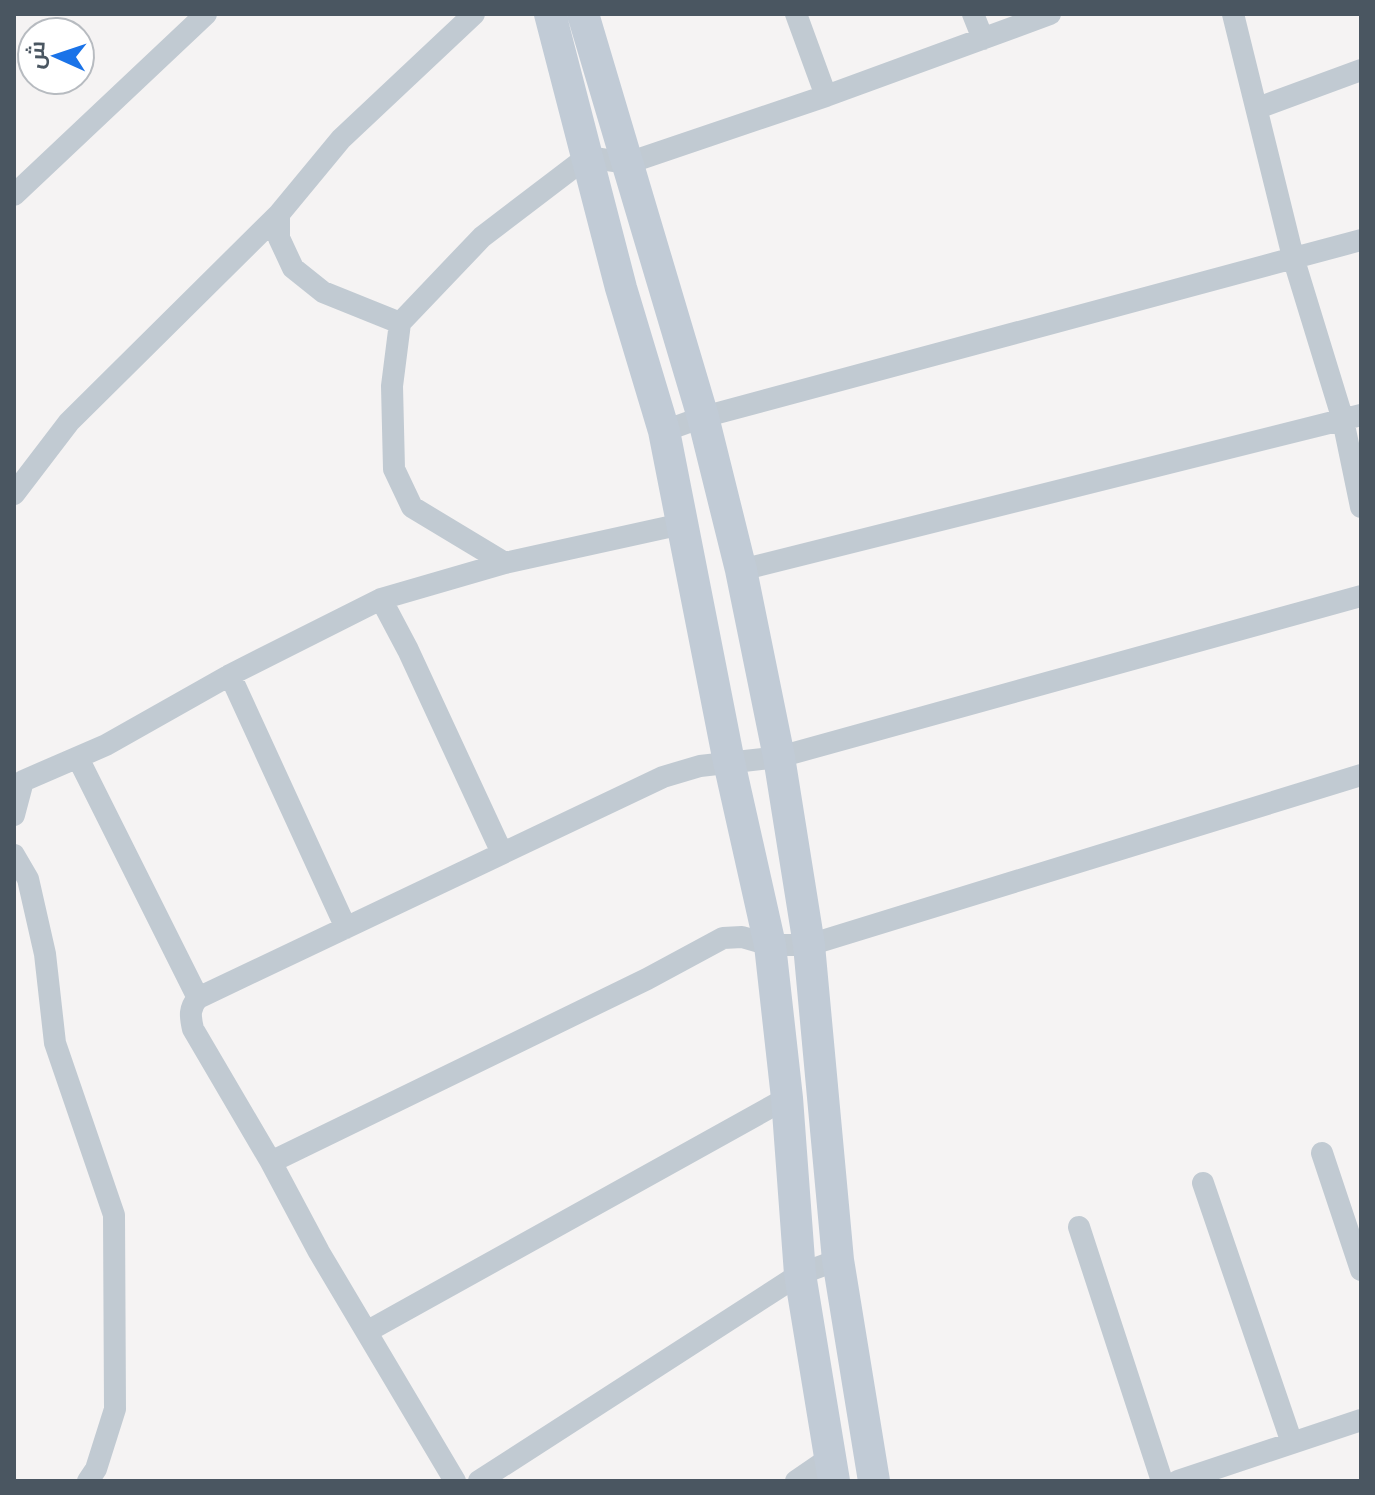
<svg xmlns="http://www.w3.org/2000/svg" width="1375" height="1495" font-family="Raleway,Cairo,sans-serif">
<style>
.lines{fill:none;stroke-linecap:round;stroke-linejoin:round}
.minor{stroke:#c1cad2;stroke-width:22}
.secondary{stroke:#c1cbd6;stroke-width:32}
</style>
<rect width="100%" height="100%" fill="#f5f3f3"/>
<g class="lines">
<path class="minor" d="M 973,14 L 983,39
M 1233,14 L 1293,257 L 1343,420 L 1361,507
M 826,96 L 1050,14
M 1258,108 L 1361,70
M 14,195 L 206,14
M 400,323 L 323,292 L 293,268 L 279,238 L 279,214 L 341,139 L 474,14
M 664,431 L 703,417 L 1361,240
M 14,494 L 69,422 L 279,214
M 505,563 L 412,507 L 394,469 L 392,386 L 400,323 L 482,237 L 587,157 L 628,163 L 826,96 L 796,14
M 741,570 L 1361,415
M 1361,596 L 779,757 L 700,766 L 663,777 L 198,998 C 189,1008 190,1016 193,1029 L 271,1162 L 647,979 L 723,938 L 742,937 L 770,945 L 809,945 L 1361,775
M 381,599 L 408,650 L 502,853
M 230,675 L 346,928
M 78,758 L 198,998
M 14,815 L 23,781 L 106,745 L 230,675 L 381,599 L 505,563 L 682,524
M 14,855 L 28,879 L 45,954 L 55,1043 L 114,1215 L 115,1409 L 96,1469 L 88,1481
M 1322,1153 L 1361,1270
M 271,1162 L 319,1252 L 455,1481
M 1203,1183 L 1292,1443
M 1079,1227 L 1162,1481
M 368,1331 L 787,1098
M 479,1481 L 800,1274 L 838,1260
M 796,1481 L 831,1457
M 1178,1481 L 1361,1420"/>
<path class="secondary" d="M 550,14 L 621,288 L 664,431 L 729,762 L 770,945 L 787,1098 L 800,1274 L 834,1481
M 583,14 L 703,417 L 741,570 L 779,757 L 809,945 L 838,1260 L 874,1481"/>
</g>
<rect width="1375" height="1495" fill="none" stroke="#4a5661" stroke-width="32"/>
<g transform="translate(56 56) rotate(273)"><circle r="38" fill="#ffffff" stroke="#b7bbc0" stroke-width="2"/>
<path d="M0-6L14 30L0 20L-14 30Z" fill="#1a73e8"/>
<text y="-12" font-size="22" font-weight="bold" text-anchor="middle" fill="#4a5661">ش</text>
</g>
</svg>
